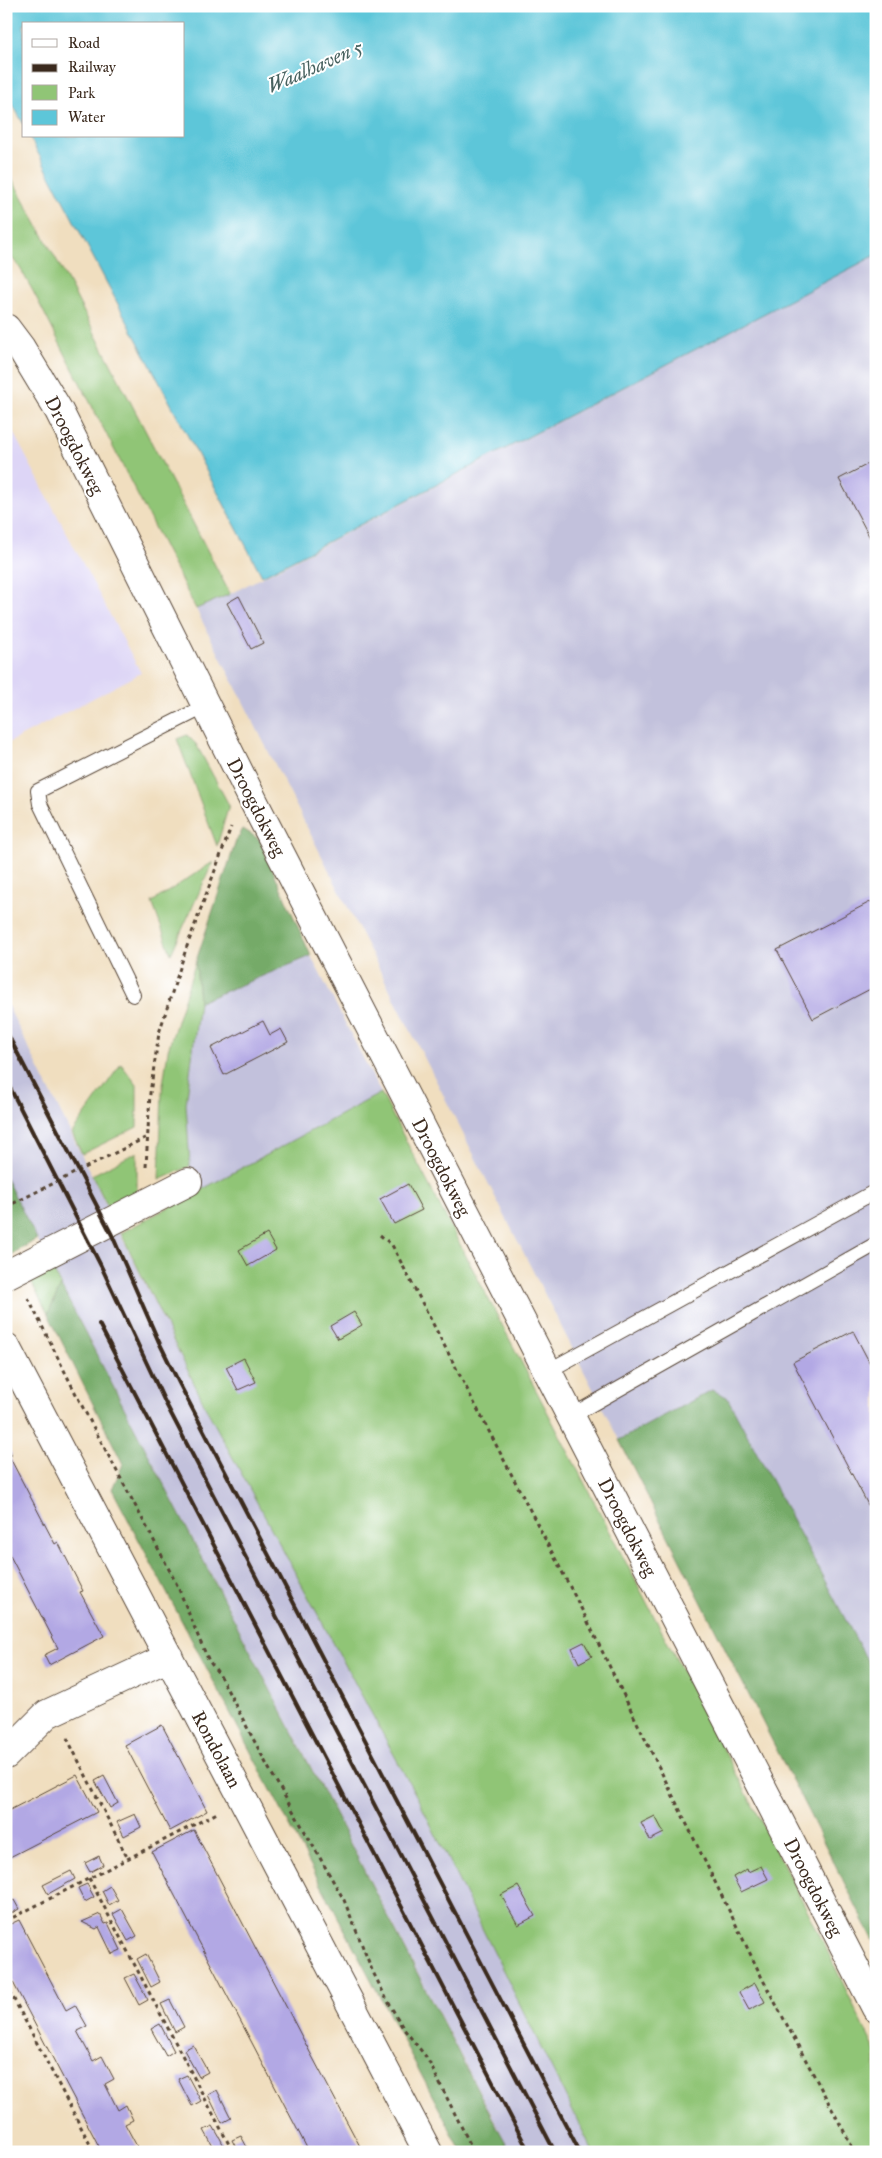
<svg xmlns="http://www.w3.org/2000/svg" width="882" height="2158" font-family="'IM FELL Great Primer',serif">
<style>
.built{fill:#ddd5f6}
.industrial{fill:#c2c1dc}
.green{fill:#90c576;stroke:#66784a}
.forest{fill:#74aa67;stroke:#586a42}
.water{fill:#5dc6d9;stroke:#4c787c}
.building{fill:#b2a8e4}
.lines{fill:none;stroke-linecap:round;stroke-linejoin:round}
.service-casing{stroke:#564536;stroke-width:16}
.minor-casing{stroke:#564536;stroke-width:30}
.path{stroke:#564536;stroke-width:3;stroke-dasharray:4 4;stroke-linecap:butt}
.service{stroke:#fff;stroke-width:14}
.minor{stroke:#fff;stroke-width:28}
.rail{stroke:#3b2a1e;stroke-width:4}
.labels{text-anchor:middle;stroke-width:4;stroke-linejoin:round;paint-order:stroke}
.street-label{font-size:19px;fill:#3b2a1e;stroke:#fff}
.water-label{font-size:20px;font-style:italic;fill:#47615f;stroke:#fff}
</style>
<rect width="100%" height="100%" fill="#fff"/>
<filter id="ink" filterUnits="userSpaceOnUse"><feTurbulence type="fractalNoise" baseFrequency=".02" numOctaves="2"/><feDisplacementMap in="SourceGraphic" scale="10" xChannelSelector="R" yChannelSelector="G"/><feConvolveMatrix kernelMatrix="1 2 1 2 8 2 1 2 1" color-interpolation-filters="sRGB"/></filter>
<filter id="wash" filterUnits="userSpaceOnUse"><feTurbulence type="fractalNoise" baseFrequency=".0096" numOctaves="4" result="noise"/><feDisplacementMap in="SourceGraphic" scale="20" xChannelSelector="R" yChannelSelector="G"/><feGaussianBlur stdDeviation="1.12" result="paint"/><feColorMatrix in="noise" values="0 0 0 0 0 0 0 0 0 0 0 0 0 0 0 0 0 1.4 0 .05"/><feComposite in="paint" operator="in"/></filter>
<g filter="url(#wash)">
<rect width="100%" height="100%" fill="#f0debf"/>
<path class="built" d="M 6,419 L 141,673 L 6,744 Z"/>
<path class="industrial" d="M 876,255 L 876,1945 L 196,609 L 230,594 Z
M 311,956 L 381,1093 L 194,1195 L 187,1143 L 186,1104 L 199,1002 Z
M 6,1002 L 208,1412 L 418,1799 L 593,2152 L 511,2152 L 37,1239 L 6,1179 Z"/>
<path class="green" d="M 6,168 L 60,266 L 230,594 L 196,609 L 34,293 L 20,268 L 6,250 Z
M 187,735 L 196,744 L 229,805 L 217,846 L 177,739 Z
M 213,862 L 171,954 L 152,902 Z
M 196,961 L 199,1002 L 186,1104 L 190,1166 L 159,1180 L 162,1092 L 168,1050 Z
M 121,1064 L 137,1085 L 137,1127 L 82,1154 L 72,1133 Z
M 381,1093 L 813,1921 L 876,2052 L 876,2152 L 593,2152 L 418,1799 L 208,1412 L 121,1233 Z
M 137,1152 L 137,1197 L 110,1211 L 92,1175 Z
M 52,1268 L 61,1286 L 48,1314 L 31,1282 Z"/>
<path class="forest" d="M 243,829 L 259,839 L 311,956 L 199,1002 L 196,961 L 236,841 Z
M 6,1179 L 37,1239 L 8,1257 L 6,1254 Z
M 61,1286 L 495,2123 L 511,2152 L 462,2152 L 112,1489 L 123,1464 L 48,1314 Z
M 712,1390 L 727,1397 L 876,1677 L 876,1945 L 619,1440 Z"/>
<path class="water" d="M 6,6 L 876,6 L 876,255 L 262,576 L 29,136 L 184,136 L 184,24 L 24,24 L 24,125 L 6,92 Z"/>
<g id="blocks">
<path class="building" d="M 876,460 L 876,549 L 839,479 Z
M 239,596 L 263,643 L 251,649 L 227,603 Z
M 876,899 L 876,986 L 813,1019 L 777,950 Z
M 263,1021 L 270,1035 L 281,1029 L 288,1042 L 224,1075 L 211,1048 Z
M 408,1184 L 422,1210 L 394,1224 L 380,1199 Z
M 267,1234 L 276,1250 L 248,1266 L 239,1250 Z
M 354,1312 L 362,1325 L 338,1339 L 330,1326 Z
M 853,1331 L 876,1375 L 876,1520 L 793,1362 Z
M 244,1358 L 256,1382 L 238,1390 L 226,1367 Z
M 6,1444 L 12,1455 L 9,1456 L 55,1544 L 58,1542 L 59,1544 L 83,1591 L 80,1592 L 104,1636 L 49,1665 L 44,1655 L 58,1648 L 6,1548 Z
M 584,1642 L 592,1656 L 579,1663 L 572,1648 Z
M 162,1725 L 207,1811 L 170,1831 L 125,1745 Z
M 77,1775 L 97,1812 L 6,1859 L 6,1812 Z
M 104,1776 L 118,1803 L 110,1808 L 95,1781 Z
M 135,1814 L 141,1827 L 124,1836 L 117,1822 Z
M 655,1816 L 664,1833 L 650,1840 L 641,1823 Z
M 194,1830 L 313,2058 L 363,2152 L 309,2152 L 295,2125 L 152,1852 Z
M 99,1856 L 103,1865 L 90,1872 L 85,1863 Z
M 761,1866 L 768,1879 L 741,1892 L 733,1877 L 747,1869 L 748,1872 Z
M 71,1871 L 75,1879 L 48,1894 L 43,1885 Z
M 87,1884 L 94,1897 L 85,1902 L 78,1888 Z
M 110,1886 L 118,1900 L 109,1905 L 102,1891 Z
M 518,1886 L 535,1916 L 518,1925 L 501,1895 Z
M 14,1900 L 19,1909 L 6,1916 L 6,1904 Z
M 122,1909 L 137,1936 L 128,1941 L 113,1914 Z
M 100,1914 L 105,1924 L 108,1923 L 121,1950 L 112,1954 L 99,1927 L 96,1929 L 82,1922 Z
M 19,1920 L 66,2010 L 75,2005 L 87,2026 L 77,2031 L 93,2061 L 102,2056 L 114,2079 L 105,2084 L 118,2110 L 126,2105 L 133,2120 L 125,2124 L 140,2152 L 102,2152 L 29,2013 L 6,1969 L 6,1926 Z
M 146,1954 L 160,1982 L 151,1987 L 137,1959 Z
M 134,1974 L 148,2000 L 139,2005 L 125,1978 Z
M 755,1983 L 765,2002 L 749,2010 L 739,1992 Z
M 170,2000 L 184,2027 L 175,2032 L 161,2004 Z
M 160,2024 L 174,2051 L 166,2056 L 151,2029 Z
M 193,2045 L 208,2072 L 199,2077 L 184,2050 Z
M 187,2075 L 201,2101 L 192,2106 L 178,2079 Z
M 217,2090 L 231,2118 L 222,2123 L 208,2095 Z
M 213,2126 L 220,2138 L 227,2152 L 216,2152 L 204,2130 Z
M 241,2136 L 248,2149 L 249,2152 L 238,2152 L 232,2140 Z"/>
</g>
</g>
<g filter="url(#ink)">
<use href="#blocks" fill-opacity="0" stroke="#564536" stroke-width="1"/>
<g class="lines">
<defs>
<path id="service" d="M 133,995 L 40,804 L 38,791 L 206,706
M 548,1371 L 876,1191
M 571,1416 L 876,1244"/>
<path id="minor" d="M 6,328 L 21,348 L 59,411 L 259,812 L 876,2008
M 6,1275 L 188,1182
M 6,1347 L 428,2152
M 6,1755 L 47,1714 L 169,1657"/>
</defs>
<use href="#service" class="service-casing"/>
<use href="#minor" class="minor-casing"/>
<path class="path" d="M 146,1167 L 150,1093 L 159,1033 L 186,949 L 231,827
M 6,1207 L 147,1137
M 380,1235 L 392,1245 L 582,1610 L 763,1980 L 855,2152
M 28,1298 L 81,1404 L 160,1552 L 178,1587 L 200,1641 L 209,1661 L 219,1674 L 268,1767 L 344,1900 L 372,1970 L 386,1998 L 403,2028 L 427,2058 L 474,2152
M 67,1738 L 128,1859
M 89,1878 L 233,2152
M 6,1921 L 217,1813
M 6,1984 L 94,2152"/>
<use href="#service" class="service"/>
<use href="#minor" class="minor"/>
<path class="rail" d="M 6,1031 L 112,1235 L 158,1340 L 179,1383 L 580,2152
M 6,1080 L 101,1266 L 165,1402 L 555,2152
M 99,1324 L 529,2152"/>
</g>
</g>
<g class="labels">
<g class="street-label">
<text transform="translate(75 445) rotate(63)" y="7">Droogdokweg</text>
<text transform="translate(257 807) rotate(63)" y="7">Droogdokweg</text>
<text transform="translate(442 1167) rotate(63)" y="7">Droogdokweg</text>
<text transform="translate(628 1527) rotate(63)" y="7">Droogdokweg</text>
<text transform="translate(217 1749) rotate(62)" y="7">Rondolaan</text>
<text transform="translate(814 1887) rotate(63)" y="7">Droogdokweg</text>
</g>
<g class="water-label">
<text transform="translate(315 66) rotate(-24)" y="7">Waalhaven 5</text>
</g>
</g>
<rect width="882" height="2158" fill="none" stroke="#fff" stroke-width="25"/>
<rect x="22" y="22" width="162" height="115" fill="#ffffff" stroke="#b1aaa5"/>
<rect x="32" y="39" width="25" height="8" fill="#ffffff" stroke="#b1aaa5"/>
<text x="68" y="48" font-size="15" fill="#3b2a1e">Road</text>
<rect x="32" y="64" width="25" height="8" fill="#3b2a1e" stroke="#b1aaa5"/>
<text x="68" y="72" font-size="15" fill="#3b2a1e">Railway</text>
<rect x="32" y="85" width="25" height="15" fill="#90c576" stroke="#b1aaa5"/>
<text x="68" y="98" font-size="15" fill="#3b2a1e">Park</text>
<rect x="32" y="110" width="25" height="15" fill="#5dc6d9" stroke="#b1aaa5"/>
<text x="68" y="122" font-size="15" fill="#3b2a1e">Water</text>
</svg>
